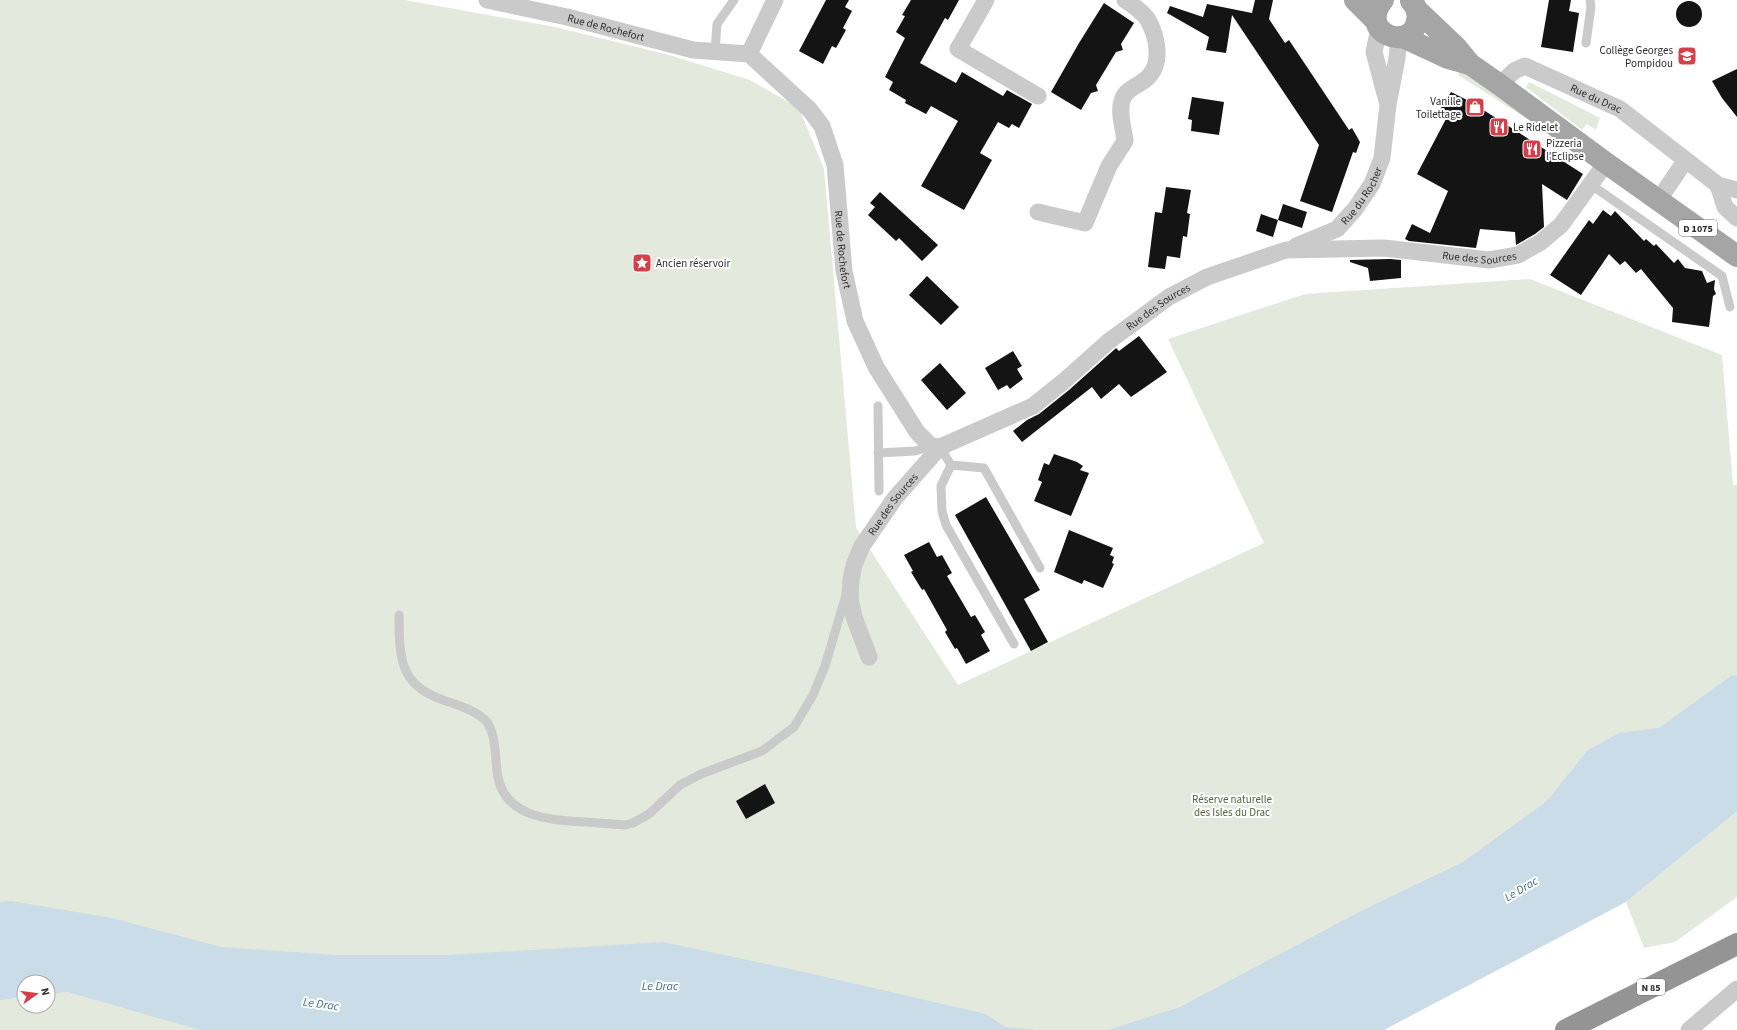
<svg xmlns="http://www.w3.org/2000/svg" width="1737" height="1030" font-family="'Source Sans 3',sans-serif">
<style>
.green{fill:#e3e9dc;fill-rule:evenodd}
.water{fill:#cadce8}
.building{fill:#141414}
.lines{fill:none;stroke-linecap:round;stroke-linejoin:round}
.lane{stroke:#cacaca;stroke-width:9}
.street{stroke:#cacaca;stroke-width:17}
.primary{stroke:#a5a5a5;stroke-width:22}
.highway{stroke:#949494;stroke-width:22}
.labels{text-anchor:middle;stroke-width:4;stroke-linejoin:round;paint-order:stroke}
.shield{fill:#fff;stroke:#6c6c6c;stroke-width:1}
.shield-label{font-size:10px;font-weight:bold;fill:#2d2d2d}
.street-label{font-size:11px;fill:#2d2d2d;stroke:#fff}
.poi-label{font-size:11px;fill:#2d2d2d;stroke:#fff;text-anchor:start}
.park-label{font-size:11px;fill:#51653f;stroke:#fff}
.water-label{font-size:12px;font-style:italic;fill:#436d88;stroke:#fff}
</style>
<rect width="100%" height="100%" fill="#fff"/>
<path class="green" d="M 0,0 L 405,0 L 555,27 L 669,55 L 750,80 L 799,108 L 824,169 L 856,528 L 958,685 L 1264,543 L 1168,339 L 1305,294 L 1530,279 L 1722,355 L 1733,485 L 1737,485 L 1737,897 L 1675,942 L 1644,948 L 1626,902 L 1699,842 L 1285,1030 L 0,1030 ZM 24,982 L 48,982 L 48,1006 L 24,1006 Z
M 1462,69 L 1537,122 L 1535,124 L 1458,75 Z
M 1529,82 L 1600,118 L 1596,130 L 1587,124 L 1582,130 L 1526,87 Z"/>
<path class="water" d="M 1737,675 L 1737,811 L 1626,902 L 1384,1030 L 1108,1030 L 1180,1007 L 1363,910 L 1463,862 L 1547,801 L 1587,751 L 1619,733 L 1659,728 L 1731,676 Z
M 11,901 L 112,918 L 221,947 L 335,955 L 449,955 L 663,942 L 804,972 L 986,1014 L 1005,1027 L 1038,1030 L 200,1030 L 68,992 L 48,994 L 48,982 L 24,982 L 24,997 L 0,1000 L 0,902 Z"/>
<path class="building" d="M 826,0 L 849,0 L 845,7 L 852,11 L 843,28 L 846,30 L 836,48 L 832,46 L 823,64 L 799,51 Z
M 911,0 L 959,0 L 948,20 L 945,18 L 920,63 L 956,83 L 962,72 L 1003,96 L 1007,90 L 1032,104 L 1019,128 L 1012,124 L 1009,128 L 998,122 L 980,153 L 992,160 L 964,210 L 921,186 L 958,121 L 931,106 L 926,114 L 905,103 L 906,100 L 889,90 L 893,82 L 885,77 L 905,38 L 896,32 L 905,16 L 902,15 Z
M 1255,0 L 1273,0 L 1269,19 L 1285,43 L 1289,40 L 1349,130 L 1352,128 L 1360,142 L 1356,153 L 1353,152 L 1332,212 L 1300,201 L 1319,145 L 1232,15 L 1226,53 L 1206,50 L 1209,37 L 1167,13 L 1170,6 L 1203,17 L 1207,4 L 1252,13 Z
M 1549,0 L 1571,0 L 1569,11 L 1579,13 L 1573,52 L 1541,47 Z
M1676 14a13 13 0 1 1 26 0a13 13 0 1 1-26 0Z
M 1104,3 L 1134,23 L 1121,44 L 1123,50 L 1116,52 L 1096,85 L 1098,91 L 1091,93 L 1081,110 L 1051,92 L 1079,43 Z
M 1737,69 L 1737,117 L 1722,98 L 1712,81 Z
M 1451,92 L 1471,102 L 1583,174 L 1567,200 L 1542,184 L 1544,227 L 1535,234 L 1516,245 L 1515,232 L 1480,229 L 1476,248 L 1409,241 L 1405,239 L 1412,224 L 1430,233 L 1448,191 L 1417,174 L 1447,117 L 1436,116 Z
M 1192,97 L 1224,102 L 1219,135 L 1191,131 L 1192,120 L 1188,119 Z
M 1166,187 L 1191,190 L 1187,213 L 1190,214 L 1187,237 L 1183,236 L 1180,258 L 1167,256 L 1165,269 L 1148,267 L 1155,212 L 1162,213 Z
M 880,192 L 938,245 L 922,261 L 899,238 L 896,241 L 868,215 L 875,207 L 870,203 Z
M 1283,204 L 1307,212 L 1302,228 L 1278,220 Z
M 1603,210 L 1611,216 L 1615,211 L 1644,241 L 1646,239 L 1654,246 L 1656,244 L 1674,263 L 1678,259 L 1685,268 L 1702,271 L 1707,283 L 1715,280 L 1714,289 L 1716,294 L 1713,296 L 1709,327 L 1672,322 L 1673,308 L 1641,269 L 1636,273 L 1625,261 L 1620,265 L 1609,254 L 1581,295 L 1550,275 L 1589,220 L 1593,224 Z
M 1261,214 L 1278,220 L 1273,237 L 1256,231 Z
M 1390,259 L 1401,260 L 1401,278 L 1370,281 L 1368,268 L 1350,262 L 1350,260 Z
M 927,276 L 959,307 L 941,325 L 909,295 Z
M 1139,336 L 1167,372 L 1131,397 L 1119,384 L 1101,399 L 1092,387 L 1022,442 L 1013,431 L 1027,420 L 1039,414 L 1069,390 L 1115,349 L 1116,348 L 1119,351 Z
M 1013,351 L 1022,366 L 1017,369 L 1023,379 L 1010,389 L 1007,385 L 998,390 L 985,368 Z
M 940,363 L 966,393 L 947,410 L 921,380 Z
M 1054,454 L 1077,462 L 1083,466 L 1080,470 L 1089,473 L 1071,516 L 1034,501 L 1042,482 L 1038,480 L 1044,463 L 1049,465 Z
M 986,497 L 1040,590 L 1024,599 L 1048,642 L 1031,651 L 955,515 Z
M 1069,530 L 1113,548 L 1110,555 L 1114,557 L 1112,563 L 1114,564 L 1103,588 L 1084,580 L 1082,584 L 1054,572 Z
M 929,542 L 937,557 L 942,555 L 952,573 L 947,576 L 971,617 L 975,615 L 985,632 L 981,635 L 990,651 L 966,664 L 957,648 L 955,649 L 945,632 L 947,630 L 924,589 L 922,590 L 911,572 L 913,571 L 904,555 Z
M 765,784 L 775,803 L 746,819 L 736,801 Z"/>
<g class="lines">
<path class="lane" d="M 1586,43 L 1591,7 L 1590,0
M 715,51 L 717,24 L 734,0
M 1590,184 L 1722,276 L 1730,307
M 878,406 L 879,491
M 940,447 L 951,465 L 984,468 L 1040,568
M 878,453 L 915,451 L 931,446
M 951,465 L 941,486 L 942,511 L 946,525 L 1014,644
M 399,615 C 399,664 401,688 452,703 C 463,707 478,712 486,721 C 496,733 495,756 497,771 C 502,818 549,820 586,822 C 599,823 612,824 625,825 L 633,823 L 649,814 L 680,785 L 701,774 L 762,751 L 794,727 L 813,695 L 825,666 L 846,595"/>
<g class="street">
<path id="s1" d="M 487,0 L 567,17 L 693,50 L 749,54 L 809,109 L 822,126 L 835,165 L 844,271 L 855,321 L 876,367 L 917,432 L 931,446 L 940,447"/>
<path d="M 986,0 L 958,49 L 1038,96"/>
<path d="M 1379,28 L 1374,52 L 1387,101"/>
<path d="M 749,54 L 775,0"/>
<path id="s2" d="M 1500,85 L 1514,71 L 1525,66 L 1620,109 L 1718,185 L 1737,190"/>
<path d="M 1718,185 L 1725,207 L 1737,218"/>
<path d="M 1658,201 L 1685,161"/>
<path d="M 1038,212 L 1085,223 L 1109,166 L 1125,141 C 1124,129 1118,113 1122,101 C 1125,87 1142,86 1150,75 C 1162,61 1157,36 1148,20 C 1143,12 1134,6 1125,0"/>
<path id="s3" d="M 1296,246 L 1337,229 L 1355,209 L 1372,184 L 1382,158 L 1388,105 L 1397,58 L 1399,37"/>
<path id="s4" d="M 869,657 L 854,617 L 850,599 L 851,579 L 854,565 L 862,546 L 895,498 L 940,447 L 1033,406 L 1063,382 L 1109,341 L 1169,297 L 1207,277 L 1286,250 L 1384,248 L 1489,260 L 1518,255 L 1541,242 L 1561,225 L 1606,163"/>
<path d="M 1689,1030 L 1737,989"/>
</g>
<path class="primary" d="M 1355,0 L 1376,21
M 1383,0 C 1356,33 1411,53 1417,21 C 1419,13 1416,6 1411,1
M 1417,10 L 1456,47 L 1470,64 L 1500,85 L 1606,163 L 1737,256
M 1403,37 L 1448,58 L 1469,64"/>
<path class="highway" d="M 1566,1030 L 1737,944"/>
</g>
<defs>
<symbol id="school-square" viewBox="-11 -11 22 22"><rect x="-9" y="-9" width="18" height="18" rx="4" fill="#d53f4a" stroke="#fff"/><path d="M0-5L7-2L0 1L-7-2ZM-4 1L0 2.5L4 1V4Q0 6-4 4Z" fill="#fff"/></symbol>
<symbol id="shop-square" viewBox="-11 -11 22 22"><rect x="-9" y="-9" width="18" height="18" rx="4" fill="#d53f4a" stroke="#fff"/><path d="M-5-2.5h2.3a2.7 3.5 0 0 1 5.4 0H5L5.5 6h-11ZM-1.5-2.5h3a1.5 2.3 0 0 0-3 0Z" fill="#fff"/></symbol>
<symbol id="restaurant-square" viewBox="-11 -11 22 22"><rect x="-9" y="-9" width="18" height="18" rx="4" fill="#d53f4a" stroke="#fff"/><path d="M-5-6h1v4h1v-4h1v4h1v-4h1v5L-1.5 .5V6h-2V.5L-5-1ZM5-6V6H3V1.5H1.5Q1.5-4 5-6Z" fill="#fff"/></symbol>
<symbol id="sight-square" viewBox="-11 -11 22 22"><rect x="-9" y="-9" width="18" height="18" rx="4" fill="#d53f4a" stroke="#fff"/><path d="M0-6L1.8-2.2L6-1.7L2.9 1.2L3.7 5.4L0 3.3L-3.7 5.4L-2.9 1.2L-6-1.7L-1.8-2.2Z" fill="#fff"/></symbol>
</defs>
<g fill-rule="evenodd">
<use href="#school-square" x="1676" y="45" width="22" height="22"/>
<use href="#shop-square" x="1464" y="96" width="22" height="22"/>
<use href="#restaurant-square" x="1488" y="116" width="22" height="22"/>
<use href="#restaurant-square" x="1521" y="138" width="22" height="22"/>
<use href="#sight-square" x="631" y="252" width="22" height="22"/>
</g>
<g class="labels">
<g class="shield">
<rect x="1679" y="220" width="38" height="16" rx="3"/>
<rect x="1637" y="979" width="28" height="16" rx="3"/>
</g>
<g class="shield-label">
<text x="1698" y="232">D 1075</text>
<text x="1651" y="991">N 85</text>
</g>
<g class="street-label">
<text dy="4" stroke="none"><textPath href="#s1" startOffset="122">Rue de Rochefort</textPath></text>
<text dy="4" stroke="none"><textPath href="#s2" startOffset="110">Rue du Drac</textPath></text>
<text dy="4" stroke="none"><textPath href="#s3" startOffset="86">Rue du Rocher</textPath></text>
<text dy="4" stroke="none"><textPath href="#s1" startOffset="497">Rue de Rochefort</textPath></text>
<text dy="4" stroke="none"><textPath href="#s4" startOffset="839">Rue des Sources</textPath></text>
<text dy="4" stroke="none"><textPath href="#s4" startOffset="504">Rue des Sources</textPath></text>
<text dy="4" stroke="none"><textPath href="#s4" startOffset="168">Rue des Sources</textPath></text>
</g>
<g class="poi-label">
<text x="1673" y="54" text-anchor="end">Collège Georges<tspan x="1673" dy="13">Pompidou</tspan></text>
<text x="1461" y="105" text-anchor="end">Vanille<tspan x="1461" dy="13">Toilettage</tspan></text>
<text x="1513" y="131">Le Ridelet</text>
<text x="1546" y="147">Pizzeria<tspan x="1546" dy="13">l'Eclipse</tspan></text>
<text x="656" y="267">Ancien réservoir</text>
</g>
<g class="park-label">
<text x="1232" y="803">Réserve naturelle<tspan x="1232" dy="13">des Isles du Drac</tspan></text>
</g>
<g class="water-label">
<text transform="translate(1521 889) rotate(-31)" y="4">Le Drac</text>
<text x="660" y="990">Le Drac</text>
<text transform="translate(321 1004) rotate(8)" y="4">Le Drac</text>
</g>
</g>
<g transform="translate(36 994) rotate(76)"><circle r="19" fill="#ffffff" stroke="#ababab"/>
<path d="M0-3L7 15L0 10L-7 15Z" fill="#d53f4a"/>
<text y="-6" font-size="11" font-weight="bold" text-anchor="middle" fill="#2d2d2d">N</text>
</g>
</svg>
